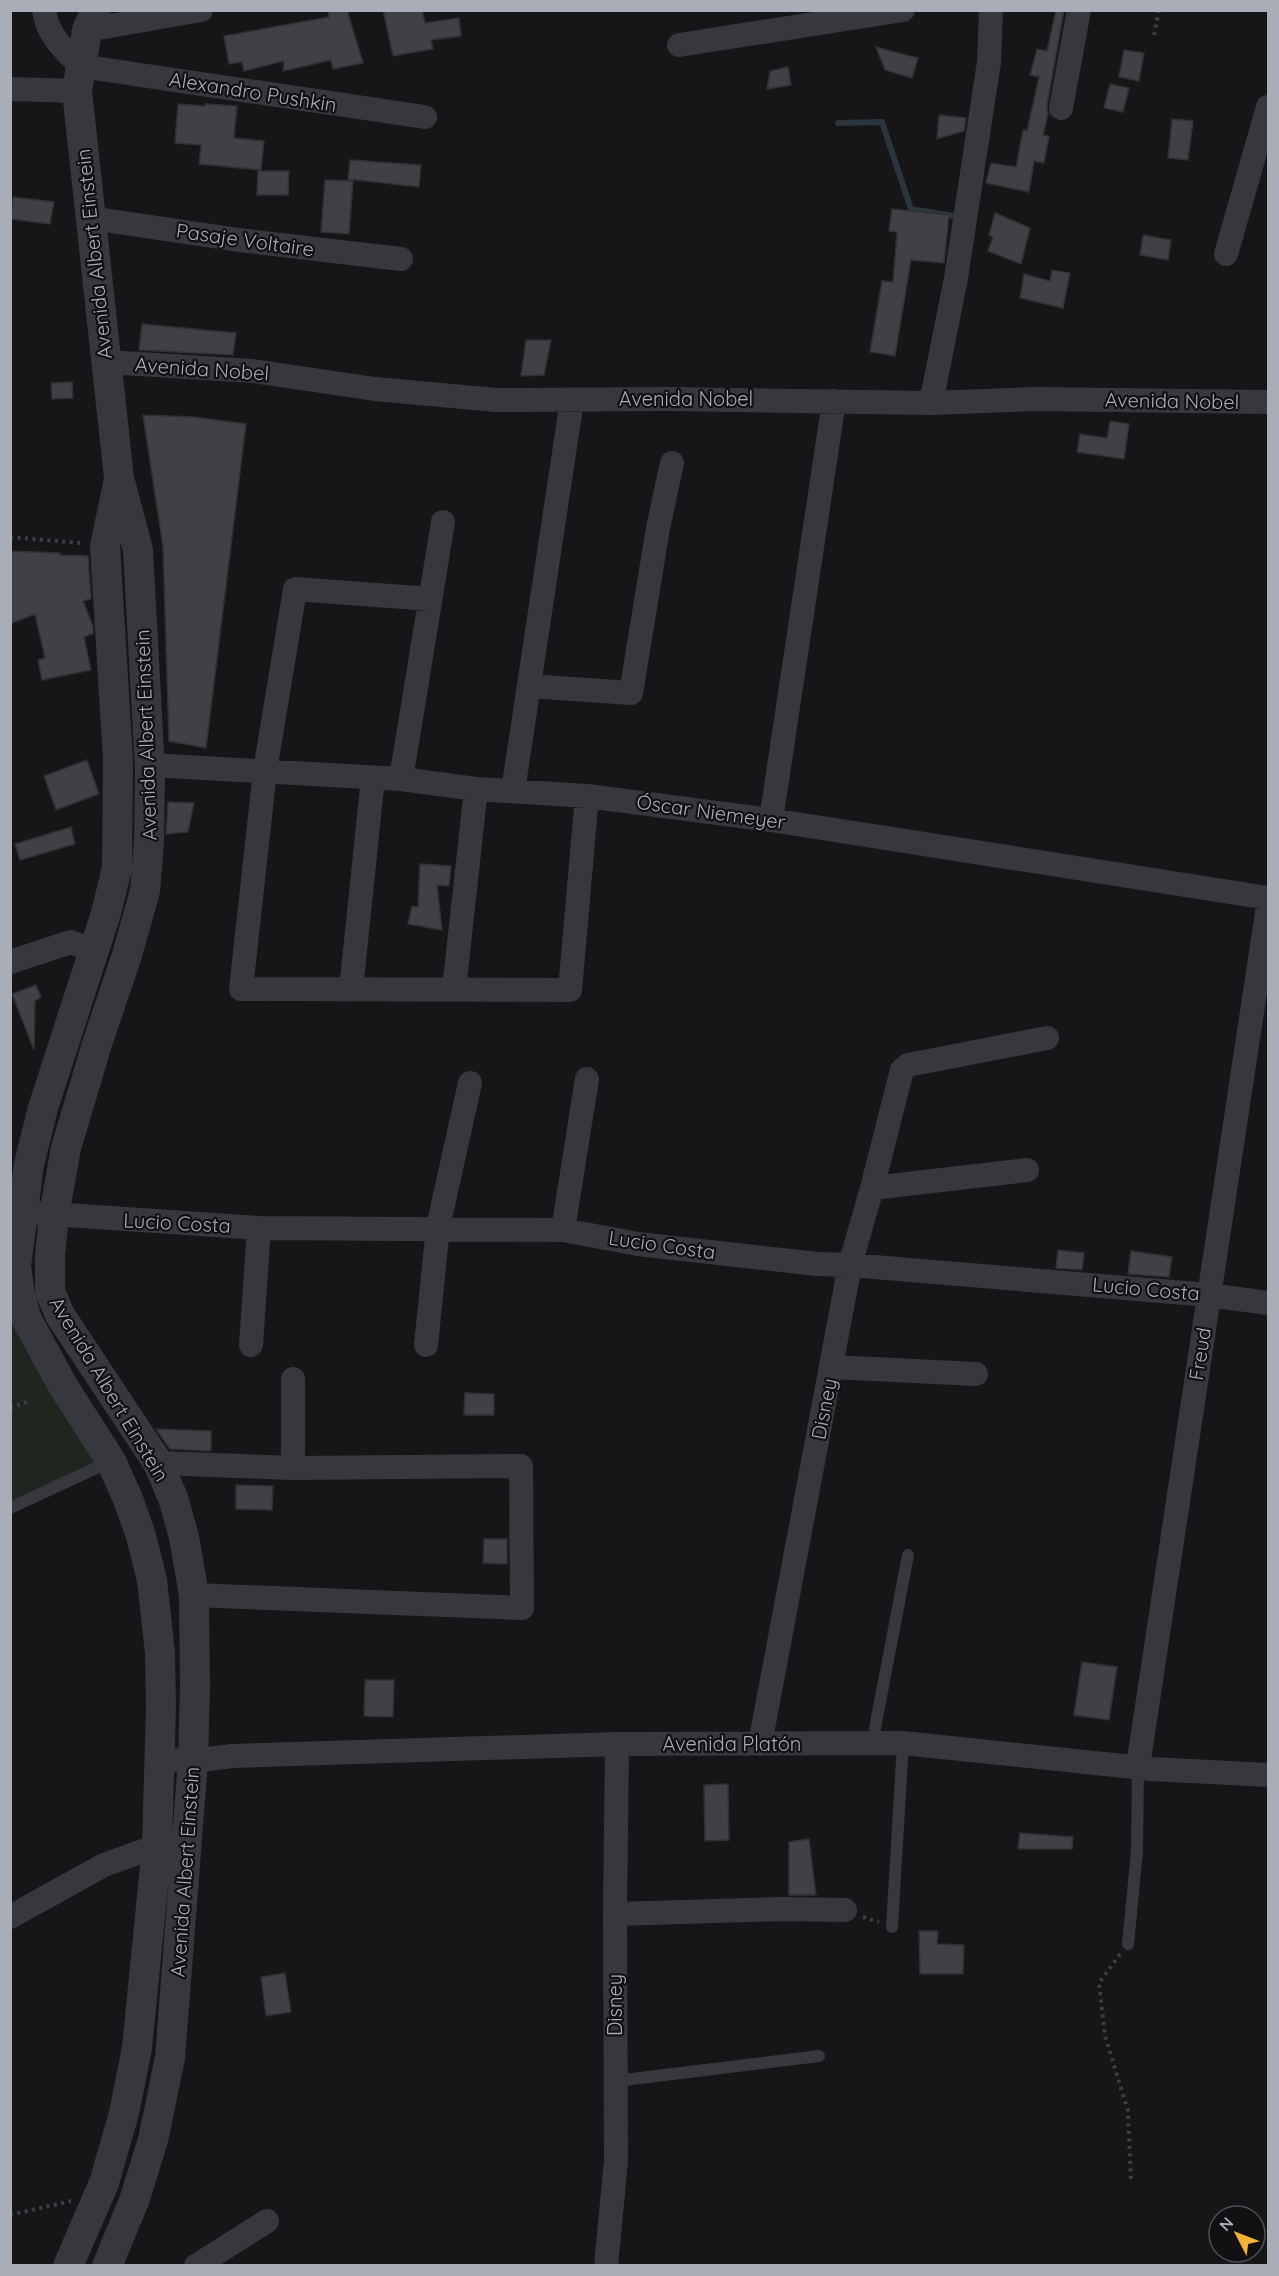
<svg xmlns="http://www.w3.org/2000/svg" width="1279" height="2276" font-family="Quicksand,sans-serif">
<style>
.green{fill:#1e261f}
.lines{fill:none;stroke-linecap:round;stroke-linejoin:round}
.stream{stroke:#2c353c;stroke-width:6}
.building{fill:#404145;stroke:#303034;stroke-width:1.5}
.path{stroke:#3d3f44;stroke-width:4;stroke-dasharray:3 4.5;stroke-linecap:butt}
.service{stroke:#37383d;stroke-width:12}
.minor{stroke:#37383d;stroke-width:24}
.tertiary{stroke:#37383d;stroke-width:30}
.labels{text-anchor:middle;stroke-width:4.5;stroke-linejoin:round;paint-order:stroke}
.street-label{font-size:20px;fill:#a8adb8;stroke:#111113}
</style>
<rect width="100%" height="100%" fill="#161618"/>
<path class="green" d="M 10,1261 L 111,1461 L 10,1507 Z"/>
<g class="lines">
<path class="stream" d="M 838,123 L 882,122 L 911,209 L 955,216"/>
</g>
<path class="building" d="M 328,10 L 347,10 L 363,63 L 333,69 L 331,60 L 283,71 L 284,61 L 244,71 L 242,62 L 229,64 L 224,36 L 329,17 Z
M 383,10 L 422,10 L 425,23 L 459,18 L 461,36 L 431,40 L 433,49 L 393,56 Z
M 1056,10 L 1064,10 L 1047,105 L 1048,114 L 1043,135 L 1049,136 L 1044,163 L 1034,161 L 1029,192 L 986,183 L 991,163 L 1016,167 L 1023,130 L 1027,131 L 1039,77 L 1030,75 L 1037,49 L 1047,51 Z
M 876,47 L 918,58 L 912,78 L 885,70 Z
M 1124,50 L 1144,53 L 1139,81 L 1119,77 Z
M 788,67 L 791,85 L 767,89 L 770,71 Z
M 1110,84 L 1129,88 L 1123,112 L 1104,108 Z
M 178,104 L 205,106 L 205,104 L 237,106 L 234,138 L 264,141 L 261,170 L 199,164 L 201,145 L 175,143 Z
M 939,115 L 966,118 L 964,131 L 937,139 Z
M 1172,119 L 1193,121 L 1188,160 L 1168,158 Z
M 350,160 L 421,165 L 419,187 L 348,179 Z
M 258,171 L 289,171 L 288,195 L 257,195 Z
M 325,180 L 353,181 L 349,234 L 321,232 Z
M 13,197 L 54,202 L 50,224 L 11,219 Z
M 892,209 L 949,215 L 944,263 L 911,260 L 895,356 L 870,352 L 882,281 L 893,282 L 897,232 L 889,231 Z
M 995,213 L 1030,228 L 1021,264 L 988,251 L 993,237 L 989,235 Z
M 1143,235 L 1171,240 L 1168,260 L 1140,255 Z
M 1052,270 L 1070,273 L 1063,308 L 1020,298 L 1024,274 L 1050,281 Z
M 142,324 L 236,333 L 233,355 L 139,350 Z
M 526,340 L 551,340 L 544,375 L 521,376 Z
M 72,382 L 73,398 L 52,399 L 51,383 Z
M 143,415 L 194,417 L 246,424 L 206,748 L 169,741 L 163,547 Z
M 1110,421 L 1129,424 L 1124,459 L 1077,452 L 1080,434 L 1107,438 Z
M 10,551 L 60,553 L 60,555 L 88,556 L 91,599 L 83,601 L 93,626 L 93,634 L 84,637 L 91,670 L 42,680 L 38,660 L 45,658 L 35,614 L 10,624 Z
M 87,760 L 99,794 L 56,810 L 44,776 Z
M 168,802 L 194,803 L 188,832 L 166,834 Z
M 71,827 L 75,844 L 20,860 L 15,844 Z
M 420,864 L 451,866 L 449,886 L 437,885 L 442,930 L 408,924 L 412,906 L 418,907 Z
M 36,985 L 41,997 L 35,1001 L 34,1050 L 12,994 Z
M 1058,1250 L 1084,1253 L 1082,1270 L 1056,1268 Z
M 1131,1251 L 1172,1257 L 1169,1277 L 1128,1274 Z
M 465,1393 L 494,1394 L 494,1415 L 464,1415 Z
M 156,1429 L 211,1431 L 211,1451 L 170,1449 Z
M 236,1485 L 273,1486 L 272,1510 L 236,1509 Z
M 484,1539 L 507,1539 L 507,1564 L 483,1563 Z
M 1082,1662 L 1117,1667 L 1109,1720 L 1074,1715 Z
M 365,1680 L 394,1680 L 393,1717 L 364,1716 Z
M 728,1784 L 729,1840 L 705,1841 L 704,1785 Z
M 1020,1833 L 1073,1837 L 1072,1849 L 1018,1849 Z
M 809,1839 L 816,1895 L 789,1895 L 789,1842 Z
M 919,1931 L 938,1931 L 937,1944 L 964,1945 L 963,1974 L 920,1974 Z
M 285,1973 L 291,2012 L 266,2016 L 261,1977 Z"/>
<g class="lines">
<path class="path" d="M 1154,35 L 1159,10
M 10,537 L 81,543
M 10,1408 L 27,1402
M 863,1917 L 879,1922
M 1120,1954 L 1099,1983 L 1105,2036 L 1128,2111 L 1131,2181
M 10,2215 L 71,2201"/>
<path class="service" d="M 10,1508 L 111,1461
M 872,1744 L 908,1555
M 892,1927 L 903,1743
M 1128,1944 L 1137,1851 L 1138,1766
M 616,2081 L 819,2056"/>
<path class="minor" d="M 44,10 C 47,35 64,49 80,66 L 425,117
M 87,30 L 201,10
M 679,45 L 903,10
M 10,89 L 77,91
M 1061,108 L 1079,10
M 90,218 L 239,240 L 401,259
M 1226,254 L 1268,107
M 106,362 L 253,371 L 375,389 L 496,400 L 669,399 L 931,403 L 1036,399 L 1268,402
M 931,403 L 956,278 L 989,62 L 991,10
M 430,599 L 295,589 L 265,771 L 241,989 L 570,990 L 587,796
M 529,686 L 631,693 L 658,528 L 672,463
M 150,765 L 401,779 L 476,789 L 587,796 L 771,820 L 1268,898
M 401,779 L 443,522
M 513,791 L 572,400
M 771,820 L 834,401
M 10,962 L 71,942 L 93,951
M 351,989 L 373,778
M 454,989 L 476,789
M 872,1188 L 1027,1170
M 37,1213 L 259,1228 L 563,1230 L 638,1244 L 817,1264 L 850,1265 L 1209,1295 L 1268,1303
M 563,1230 L 587,1079
M 251,1345 L 259,1228
M 426,1345 L 438,1227 L 470,1083
M 832,1367 L 976,1374
M 158,1463 L 293,1468 L 521,1466 L 522,1608 L 194,1595
M 293,1468 L 293,1379
M 760,1744 L 850,1265 L 872,1188 L 902,1070 L 908,1065 L 1047,1038
M 159,1760 L 193,1761 L 232,1756 L 617,1744 L 903,1743 L 1152,1769 L 1268,1775
M 1138,1766 L 1268,906
M 615,1914 L 783,1909 L 845,1910
M 10,1917 L 104,1865 L 157,1846
M 196,2266 L 267,2221
M 606,2266 L 616,2161 L 615,1914 L 617,1744"/>
<path class="tertiary" d="M 96,10 L 87,30 L 77,91 L 119,478 L 138,550 L 150,769 L 149,842 L 145,891 L 127,955 L 97,1044 L 66,1148 L 54,1215 L 50,1256 L 50,1291 L 60,1315 L 158,1463 L 173,1498 L 184,1537 L 194,1595 L 195,1688 L 193,1761 L 170,2058 L 153,2140 L 134,2201 L 107,2266
M 68,2266 L 104,2183 L 124,2113 L 137,2048 L 157,1846 L 161,1707 L 160,1653 L 152,1580 L 141,1536 L 128,1499 L 111,1461 L 63,1386 L 27,1320 L 20,1295 L 16,1266 L 29,1164 L 43,1108 L 106,913 L 117,868 L 118,760 L 105,546 L 118,484"/>
</g>
<g class="labels">
<g class="street-label">
<text transform="translate(253 92) rotate(9)" y="7">Alexandro Pushkin</text>
<text transform="translate(245 240) rotate(8)" y="7">Pasaje Voltaire</text>
<text transform="translate(94 254) rotate(-96)" y="7">Avenida Albert Einstein</text>
<text transform="translate(202 369) rotate(4)" y="7">Avenida Nobel</text>
<text x="686" y="406">Avenida Nobel</text>
<text transform="translate(1172 401) rotate(1)" y="7">Avenida Nobel</text>
<text transform="translate(146 735) rotate(-92)" y="7">Avenida Albert Einstein</text>
<text transform="translate(711 812) rotate(8)" y="7">Óscar Niemeyer</text>
<text transform="translate(177 1223) rotate(3)" y="7">Lucio Costa</text>
<text transform="translate(662 1245) rotate(8)" y="7">Lucio Costa</text>
<text transform="translate(1146 1289) rotate(5)" y="7">Lucio Costa</text>
<text transform="translate(1200 1354) rotate(-81)" y="7">Freud</text>
<text transform="translate(109 1389) rotate(59)" y="7">Avenida Albert Einstein</text>
<text transform="translate(824 1409) rotate(-79)" y="7">Disney</text>
<text x="732" y="1751">Avenida Platón</text>
<text transform="translate(185 1872) rotate(-86)" y="7">Avenida Albert Einstein</text>
<text transform="translate(615 2005) rotate(-90)" y="7">Disney</text>
</g>
</g>
<rect width="1279" height="2276" fill="none" stroke="#a8adb8" stroke-width="24"/>
<g transform="translate(1237 2234) rotate(312)"><circle r="28" fill="#111113" stroke="#4d4f55" stroke-width="1.5"/>
<path d="M0-4.5L10 22L0 15L-10 22Z" fill="#f2b134"/>
<text y="-9" font-size="16" font-weight="bold" text-anchor="middle" fill="#a8adb8">N</text>
</g>
</svg>
